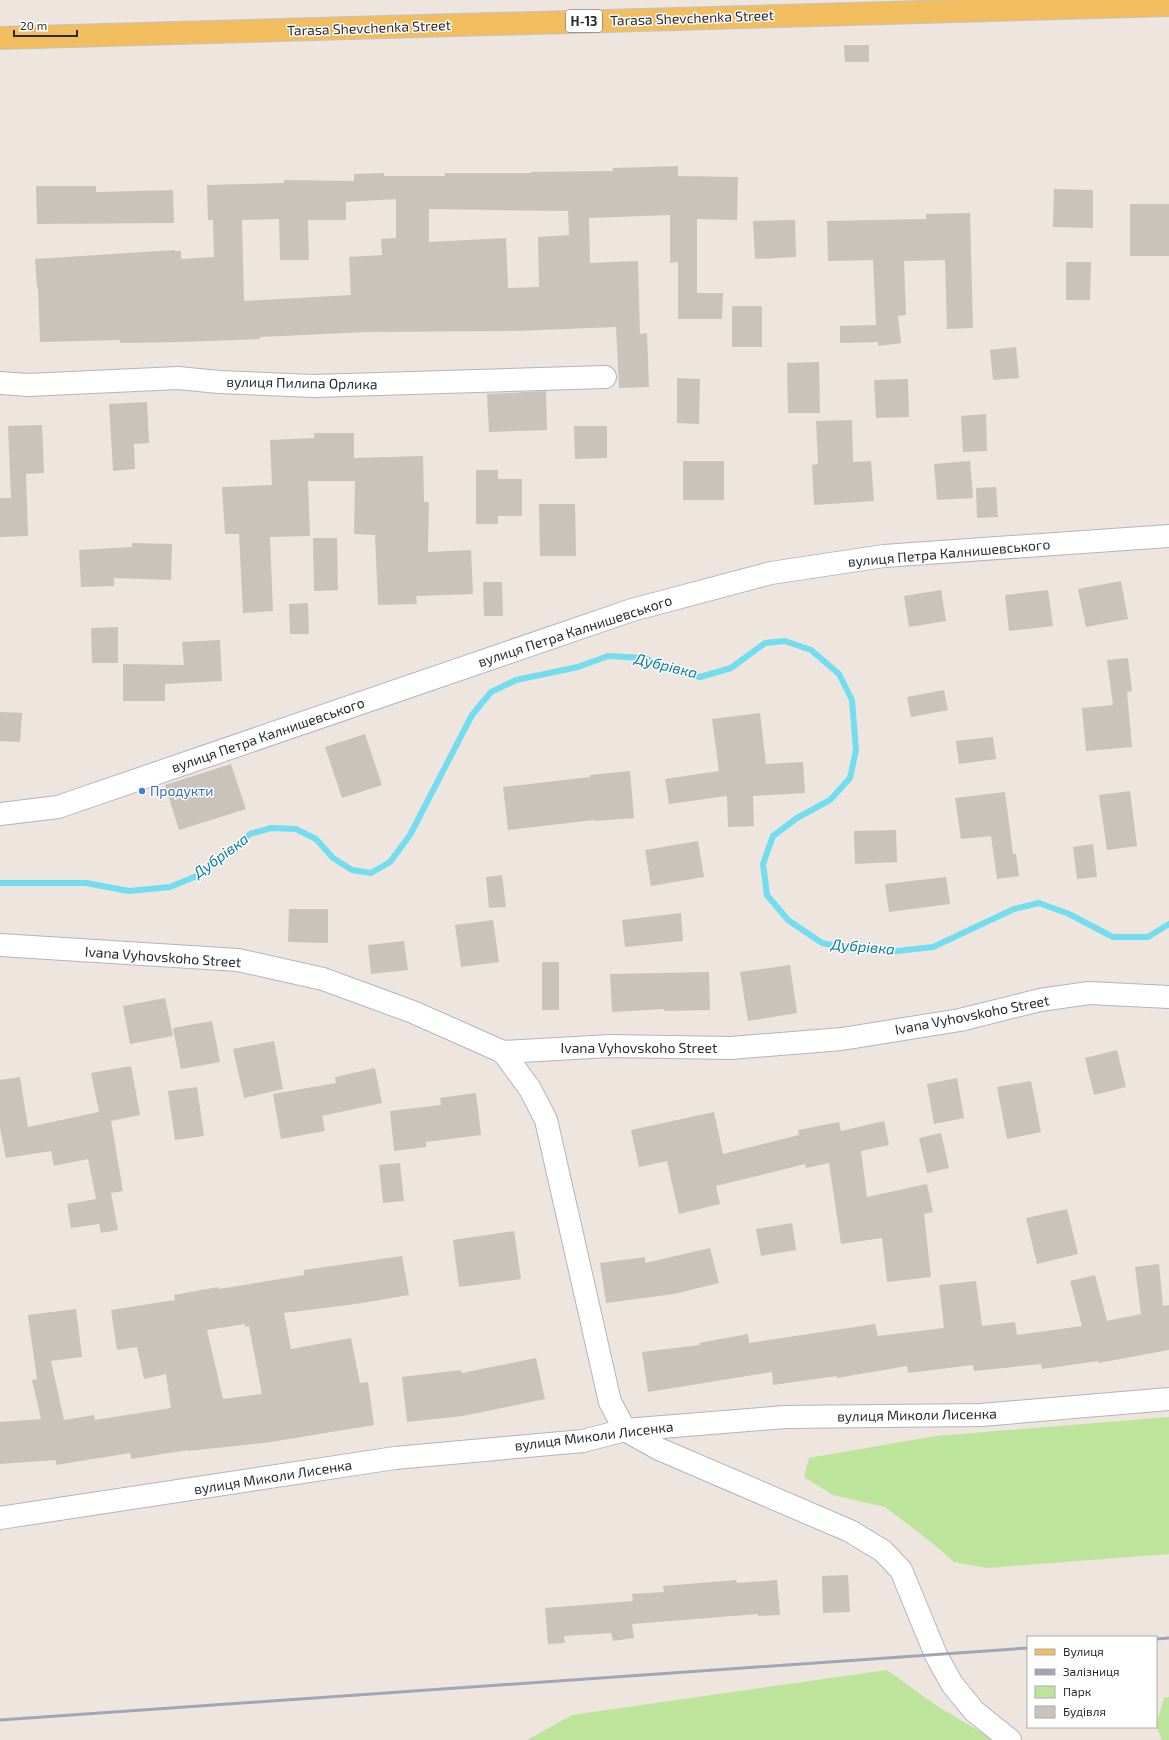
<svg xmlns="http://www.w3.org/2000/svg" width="1169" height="1740" font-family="'Exo 2',sans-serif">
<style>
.green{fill:#bce49a}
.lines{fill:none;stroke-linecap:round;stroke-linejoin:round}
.stream{stroke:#71ddef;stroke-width:6}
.building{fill:#c9c3bc;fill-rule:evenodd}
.street-casing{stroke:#b1b5bf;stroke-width:24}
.secondary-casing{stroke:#b1b5bf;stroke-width:24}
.primary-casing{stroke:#c4c4c4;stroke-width:24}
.street{stroke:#fff;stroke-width:22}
.secondary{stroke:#fff;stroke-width:22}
.primary{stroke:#f1bd5f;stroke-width:22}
.rail{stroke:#a0a6b6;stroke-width:3}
.shop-dot{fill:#3f7fe0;stroke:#fff;stroke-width:1.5}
.labels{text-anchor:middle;stroke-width:3;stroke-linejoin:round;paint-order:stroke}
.shield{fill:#fff;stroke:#6b6b6b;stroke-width:1}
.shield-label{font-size:13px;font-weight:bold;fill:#2b2b2b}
.street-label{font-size:14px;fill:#2b2b2b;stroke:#fff}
.shop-label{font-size:14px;fill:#366cbe;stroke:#fff;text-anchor:start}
.water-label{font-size:15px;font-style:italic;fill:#0d7e9e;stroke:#fff}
</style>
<rect width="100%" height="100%" fill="#ede5de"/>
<path class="green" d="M 1169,1417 L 1169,1554 L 987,1568 L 954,1562 L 931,1542 L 885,1507 L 833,1495 L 804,1477 L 809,1458 L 936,1436 Z
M 887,1670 L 937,1706 L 994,1740 L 527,1740 L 572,1715 Z
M 1169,1697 L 1169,1740 L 1162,1740 L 1156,1725 L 1164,1698 Z"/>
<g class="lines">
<path class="stream" d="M 0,883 L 86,883 L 129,891 L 170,887 L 199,875 L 250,834 L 271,828 L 296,829 L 316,839 L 333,858 L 352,870 L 371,873 L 390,862 L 410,835 L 472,715 L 491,692 L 516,680 L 578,667 L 608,656 L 644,658 L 677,672 L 700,677 L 731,668 L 765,643 L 785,641 L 811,650 L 839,674 L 852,700 L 856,750 L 850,778 L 830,800 L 797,818 L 773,836 L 763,864 L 767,895 L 788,920 L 822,943 L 858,950 L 897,951 L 933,947 L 1014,909 L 1039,903 L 1069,914 L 1113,937 L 1148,937 L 1169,924"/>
</g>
<path class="building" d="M 844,45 L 869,45 L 869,62 L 845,62 Z
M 678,166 L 678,176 L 738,177 L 737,220 L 697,219 L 697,293 L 723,293 L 722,319 L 678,319 L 678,262 L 670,263 L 670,215 L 589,218 L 590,263 L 638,261 L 640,334 L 647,333 L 649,387 L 619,388 L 616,327 L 515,331 L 367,332 L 260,337 L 260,339 L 181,342 L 120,343 L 120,340 L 40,342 L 38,287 L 37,288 L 35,259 L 174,250 L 174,251 L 181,251 L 181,259 L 214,257 L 213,220 L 208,220 L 207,185 L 284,183 L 284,180 L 354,181 L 354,174 L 384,173 L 384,176 L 445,176 L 445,173 L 531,173 L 531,172 L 613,171 L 613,168 ZM 396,199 L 396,238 L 381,239 L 382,255 L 349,257 L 351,295 L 244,301 L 242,220 L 279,219 L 280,260 L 309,260 L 308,220 L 346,220 L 346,202 ZM 429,209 L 568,211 L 569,235 L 538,237 L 539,287 L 508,288 L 506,238 L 429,242 Z
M 36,186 L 96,186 L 96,192 L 173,190 L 174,223 L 37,224 Z
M 1054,189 L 1093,190 L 1093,228 L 1053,227 Z
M 1130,204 L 1169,204 L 1169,256 L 1130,256 Z
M 970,213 L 973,328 L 947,329 L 945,260 L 904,261 L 906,315 L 898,316 L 901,343 L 878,346 L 878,342 L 840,343 L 840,326 L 876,325 L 873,260 L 828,261 L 827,221 L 926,219 L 926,214 Z
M 795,220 L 796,257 L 755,259 L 753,221 Z
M 1066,262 L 1091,262 L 1090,300 L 1066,300 Z
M 732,306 L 762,306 L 762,347 L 732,347 Z
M 1016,347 L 1019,378 L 993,380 L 990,350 Z
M 819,362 L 820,413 L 788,413 L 787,363 Z
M 677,378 L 700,379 L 699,424 L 677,423 Z
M 908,379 L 909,417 L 876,418 L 874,380 Z
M 546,391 L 547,430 L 489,432 L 487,394 Z
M 147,402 L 149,443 L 134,444 L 135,469 L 113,471 L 109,404 Z
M 986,414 L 987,451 L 963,452 L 961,416 Z
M 852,420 L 853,462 L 871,461 L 874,501 L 814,505 L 812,465 L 818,464 L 816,421 Z
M 42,425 L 44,473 L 26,474 L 28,536 L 0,537 L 0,498 L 11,498 L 8,426 Z
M 574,426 L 607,426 L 607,458 L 575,459 Z
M 314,433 L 354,433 L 354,458 L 423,456 L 424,502 L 429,502 L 428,552 L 471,550 L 473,594 L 416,596 L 417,604 L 378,605 L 375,535 L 354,534 L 355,481 L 308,481 L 310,536 L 270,537 L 273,611 L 243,613 L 239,534 L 225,534 L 222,487 L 272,485 L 270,440 L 314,438 Z
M 683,461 L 724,461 L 724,500 L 683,500 Z
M 970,461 L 973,498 L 937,500 L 934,464 Z
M 476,470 L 498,470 L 498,479 L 522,479 L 522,516 L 498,516 L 498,524 L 476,524 Z
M 996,487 L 998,517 L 977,518 L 976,488 Z
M 539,504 L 575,504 L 576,556 L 540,556 Z
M 313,538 L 337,538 L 338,590 L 314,591 Z
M 132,543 L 172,544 L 171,580 L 114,578 L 114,586 L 81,587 L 79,550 L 132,547 Z
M 1121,581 L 1128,619 L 1086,627 L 1078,589 Z
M 483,582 L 502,582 L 503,616 L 484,616 Z
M 941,590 L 946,621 L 909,627 L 904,596 Z
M 1048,590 L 1053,626 L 1009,631 L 1005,595 Z
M 308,603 L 309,634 L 290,634 L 289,604 Z
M 118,627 L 118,663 L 92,663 L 91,628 Z
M 220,640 L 222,681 L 165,684 L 165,701 L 123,701 L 123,664 L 184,665 L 182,642 Z
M 1128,658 L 1132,691 L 1127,692 L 1132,747 L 1086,751 L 1082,708 L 1113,705 L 1107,660 Z
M 944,690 L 948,710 L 911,717 L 907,697 Z
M 0,712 L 22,713 L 20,742 L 0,741 Z
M 760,713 L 766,764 L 803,762 L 805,793 L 753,796 L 754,826 L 728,827 L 727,796 L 669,804 L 665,779 L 719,771 L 712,719 Z
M 365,734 L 382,785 L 342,798 L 325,747 Z
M 993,737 L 996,759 L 959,764 L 956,741 Z
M 231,764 L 246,809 L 179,830 L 165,785 Z
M 630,771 L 634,818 L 595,821 L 594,820 L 508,830 L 503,787 L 590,777 L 590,775 Z
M 1130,791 L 1137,846 L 1107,850 L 1099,795 Z
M 1005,792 L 1013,854 L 1016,854 L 1019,876 L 997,879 L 991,836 L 961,839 L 955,798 Z
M 896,830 L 897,862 L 855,864 L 854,831 Z
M 698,841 L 704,877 L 651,886 L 645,850 Z
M 1093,844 L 1097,877 L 1077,879 L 1073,847 Z
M 502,875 L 506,907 L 489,908 L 486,877 Z
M 946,877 L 950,904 L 889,912 L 885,884 Z
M 289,909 L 328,909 L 328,943 L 288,942 Z
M 681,913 L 683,941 L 625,947 L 622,920 Z
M 493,920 L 499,962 L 461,967 L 455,925 Z
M 404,941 L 408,970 L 371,974 L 368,945 Z
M 542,962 L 559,962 L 559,1010 L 542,1010 Z
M 790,965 L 797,1013 L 748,1021 L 740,972 Z
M 709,972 L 710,1010 L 664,1011 L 664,1009 L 612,1012 L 610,974 Z
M 165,998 L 173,1036 L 130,1044 L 123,1006 Z
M 212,1021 L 220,1062 L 181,1069 L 173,1028 Z
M 274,1041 L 283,1089 L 244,1098 L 233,1049 Z
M 1117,1050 L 1126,1087 L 1094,1095 L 1085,1058 Z
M 131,1066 L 140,1115 L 111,1121 L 123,1191 L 111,1193 L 118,1230 L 101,1233 L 99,1224 L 71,1228 L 67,1204 L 96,1199 L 88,1159 L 54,1166 L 51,1151 L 6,1158 L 0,1128 L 0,1080 L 20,1077 L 28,1127 L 99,1112 L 91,1073 Z
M 375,1068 L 382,1103 L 322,1116 L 325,1131 L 281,1139 L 273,1094 L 336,1083 L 335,1077 Z
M 957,1078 L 964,1118 L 934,1124 L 927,1084 Z
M 1031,1081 L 1041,1132 L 1007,1139 L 997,1087 Z
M 197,1087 L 204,1136 L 175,1140 L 168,1091 Z
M 476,1093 L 481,1135 L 426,1142 L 426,1147 L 394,1151 L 390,1111 L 441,1105 L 440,1098 Z
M 714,1112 L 723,1154 L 799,1135 L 798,1130 L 839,1122 L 841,1131 L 884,1121 L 889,1145 L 861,1151 L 867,1197 L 927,1184 L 933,1212 L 924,1214 L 931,1277 L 887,1282 L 882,1238 L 841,1244 L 829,1163 L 806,1168 L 805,1164 L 716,1186 L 720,1204 L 679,1214 L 667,1161 L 639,1167 L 631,1130 Z
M 941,1133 L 949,1168 L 927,1173 L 919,1138 Z
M 400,1163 L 404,1201 L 383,1203 L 379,1165 Z
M 1067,1209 L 1078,1254 L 1037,1264 L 1026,1218 Z
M 792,1223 L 796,1250 L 761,1256 L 756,1229 Z
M 514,1231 L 521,1279 L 459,1287 L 453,1240 Z
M 710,1248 L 719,1283 L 674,1294 L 606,1303 L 600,1263 L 645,1257 L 645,1263 Z
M 402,1256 L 409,1295 L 356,1304 L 284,1313 L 291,1349 L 351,1338 L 360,1383 L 368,1382 L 374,1425 L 264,1443 L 188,1451 L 188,1450 L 131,1459 L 130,1453 L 56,1465 L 56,1460 L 0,1464 L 0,1422 L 41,1419 L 32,1380 L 37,1379 L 28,1315 L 76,1309 L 82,1357 L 51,1361 L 64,1420 L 94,1415 L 95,1420 L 171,1408 L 166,1374 L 144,1379 L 137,1347 L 117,1350 L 111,1310 L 175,1300 L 174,1295 L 218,1287 L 219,1289 L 304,1275 L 304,1270 ZM 245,1324 L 245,1327 L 249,1326 L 262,1394 L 223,1399 L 207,1330 Z
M 1159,1264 L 1163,1306 L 1169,1305 L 1169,1350 L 1098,1363 L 1098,1361 L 1042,1369 L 1041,1364 L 974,1371 L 973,1365 L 908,1373 L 907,1366 L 837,1378 L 837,1376 L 773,1385 L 772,1372 L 648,1392 L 642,1352 L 700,1345 L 699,1343 L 748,1334 L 749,1343 L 875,1324 L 878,1336 L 944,1328 L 939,1285 L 976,1281 L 982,1326 L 1015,1322 L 1017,1335 L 1082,1326 L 1070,1281 L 1095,1275 L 1107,1321 L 1141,1314 L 1135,1267 Z
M 536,1358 L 545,1399 L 463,1416 L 407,1422 L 402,1377 L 461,1370 L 462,1373 Z
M 848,1575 L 850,1612 L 823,1613 L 822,1576 Z
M 736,1580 L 737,1583 L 777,1580 L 780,1615 L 758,1616 L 758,1614 L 632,1624 L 634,1638 L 613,1641 L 611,1633 L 564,1636 L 565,1643 L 548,1644 L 545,1608 L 633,1601 L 632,1594 L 664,1592 L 663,1586 Z"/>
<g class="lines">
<defs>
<path id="street" d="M 0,383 L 28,385 L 178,378 L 219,382 L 314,386 L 605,377
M 0,814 L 58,807 L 632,610 L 771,573 L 884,556 L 1169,536
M 503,1052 L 610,1046 L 731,1048 L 842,1039 L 960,1020 L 1040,1000 L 1089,993 L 1169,997
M 0,1518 L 395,1458 L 583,1441 L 625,1430 L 785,1417 L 981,1415 L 1169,1399"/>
<path id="secondary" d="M 0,945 L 238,960 L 323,979 L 413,1012 L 503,1052 L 530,1089 L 546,1120 L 610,1402 L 625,1430 L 659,1449 L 850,1531 L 883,1551 L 901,1570 L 936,1655 L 952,1684 L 974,1711 L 1010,1740"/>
<path id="primary" d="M 0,38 L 1169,5"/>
</defs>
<use href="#street" class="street-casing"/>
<use href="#secondary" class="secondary-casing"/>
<use href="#primary" class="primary-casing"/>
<use href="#street" class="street"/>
<use href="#secondary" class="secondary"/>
<use href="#primary" class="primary"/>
<path class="rail" d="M 1156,1639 L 1169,1638
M 0,1720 L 1028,1648"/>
</g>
<circle class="shop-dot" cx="142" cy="791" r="4"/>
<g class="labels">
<rect class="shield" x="566" y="10" width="36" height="22" rx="3"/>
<g class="shield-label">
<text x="584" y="26">Н-13</text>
</g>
<g class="street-label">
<text transform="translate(692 18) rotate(-2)" y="5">Tarasa Shevchenka Street</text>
<text transform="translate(369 28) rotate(-2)" y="5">Tarasa Shevchenka Street</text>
<text transform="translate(302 383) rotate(1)" y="5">вулиця Пилипа Орлика</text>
<text transform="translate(949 553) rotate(-5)" y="5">вулиця Петра Калнишевського</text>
<text transform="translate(575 631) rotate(-18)" y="5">вулиця Петра Калнишевського</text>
<text transform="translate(268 735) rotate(-19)" y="5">вулиця Петра Калнишевського</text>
<text transform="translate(163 957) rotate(4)" y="5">Ivana Vyhovskoho Street</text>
<text transform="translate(972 1015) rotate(-11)" y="5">Ivana Vyhovskoho Street</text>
<text x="639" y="1053">Ivana Vyhovskoho Street</text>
<text transform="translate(917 1415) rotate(-1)" y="5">вулиця Миколи Лисенка</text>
<text transform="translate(594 1436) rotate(-7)" y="5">вулиця Миколи Лисенка</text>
<text transform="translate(273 1477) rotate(-9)" y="5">вулиця Миколи Лисенка</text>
</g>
<g class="shop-label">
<text x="150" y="796">Продукти</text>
</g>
<g class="water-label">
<text transform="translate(666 666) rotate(14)" y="5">Дубрівка</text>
<text transform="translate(221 856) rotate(-36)" y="5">Дубрівка</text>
<text transform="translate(863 947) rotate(5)" y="5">Дубрівка</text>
</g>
</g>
<rect x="1027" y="1636" width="130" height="92" fill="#ffffff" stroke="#aaaaaa"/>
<rect x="1035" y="1649" width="20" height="6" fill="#f1bd5f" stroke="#aaaaaa"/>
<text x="1063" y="1656" font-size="12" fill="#2b2b2b">Вулиця</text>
<rect x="1035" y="1669" width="20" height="6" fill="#a0a6b6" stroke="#aaaaaa"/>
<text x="1063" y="1676" font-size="12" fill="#2b2b2b">Залізниця</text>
<rect x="1035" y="1686" width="20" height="12" fill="#bce49a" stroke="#aaaaaa"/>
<text x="1063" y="1696" font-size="12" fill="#2b2b2b">Парк</text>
<rect x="1035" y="1706" width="20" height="12" fill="#c9c3bc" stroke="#aaaaaa"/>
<text x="1063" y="1716" font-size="12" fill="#2b2b2b">Будівля</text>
<path d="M14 30v6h63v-6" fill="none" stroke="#2b2b2b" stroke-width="2"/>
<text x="20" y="30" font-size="12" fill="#2b2b2b" stroke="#ffffff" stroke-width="3" paint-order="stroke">20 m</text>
</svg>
